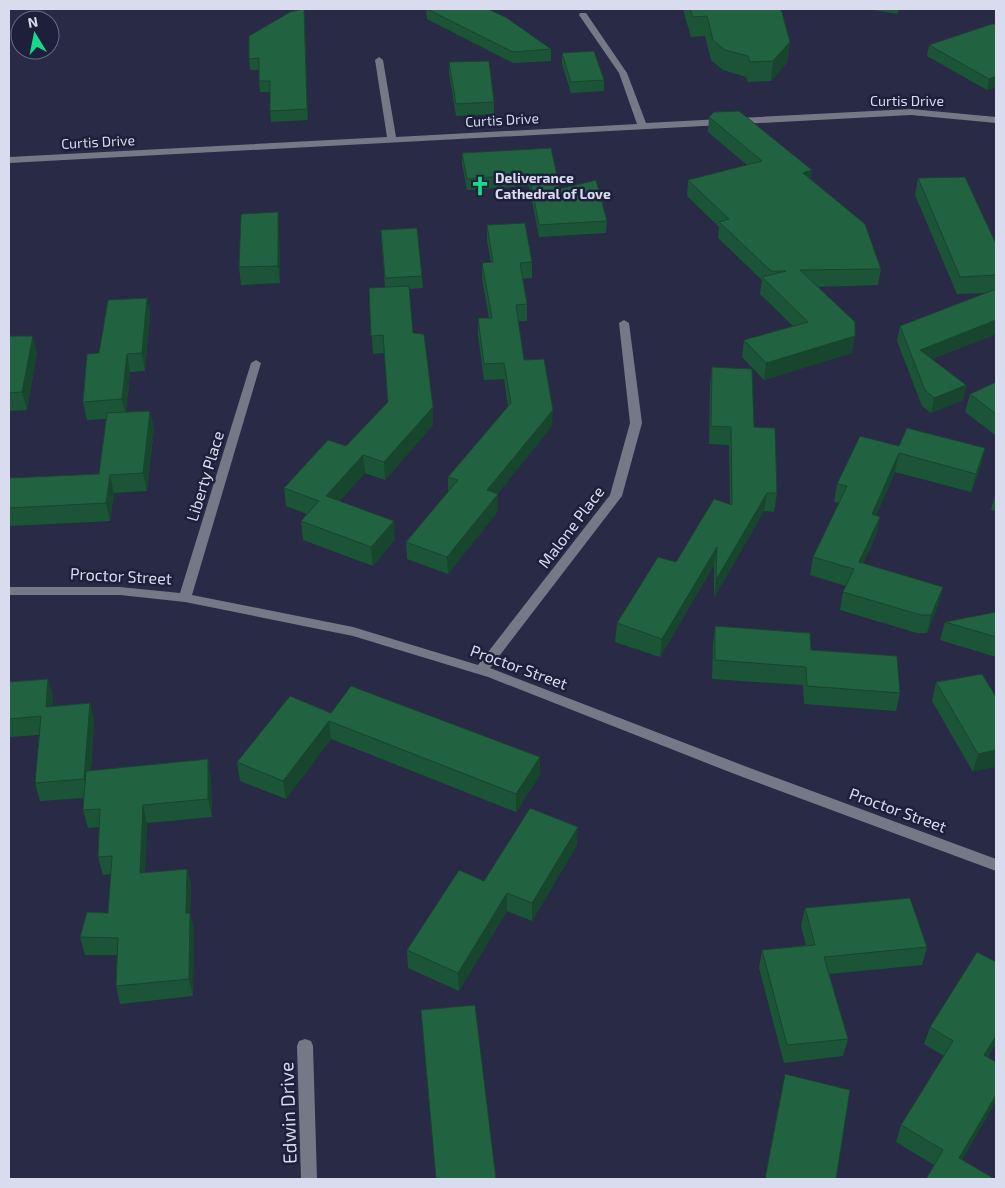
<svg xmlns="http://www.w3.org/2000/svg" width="1005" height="1188" font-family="'Exo 2',sans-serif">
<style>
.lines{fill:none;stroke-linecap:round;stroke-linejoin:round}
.minor{fill:#767887;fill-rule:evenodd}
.wall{fill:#1c5438}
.shaded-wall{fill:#17452e}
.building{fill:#216241;stroke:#17452e}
.labels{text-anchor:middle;stroke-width:5;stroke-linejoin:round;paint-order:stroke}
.far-street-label{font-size:14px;fill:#d9dcee;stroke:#1e203b}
.far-poi-label{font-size:14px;font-weight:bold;fill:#d9dcee;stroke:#1e203b;text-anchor:start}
.street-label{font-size:16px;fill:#d9dcee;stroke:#1e203b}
.near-street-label{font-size:19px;fill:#d9dcee;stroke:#1e203b}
</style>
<rect width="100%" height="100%" fill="#282a46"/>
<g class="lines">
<path class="minor" d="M 580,13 L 586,13 L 627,73 L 646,123 L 911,109 L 996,117 L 996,123 L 911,115 L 9,163 L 9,157 L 387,137 L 375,60 L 379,57 L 383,60 L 396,137 L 637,124 L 619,73 L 579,15 Z
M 624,320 L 629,323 L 642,423 L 622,496 L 490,668 L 742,765 L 996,859 L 996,871 L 732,773 L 488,677 L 353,636 L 185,602 L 120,595 L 9,595 L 9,587 L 120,587 L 180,593 L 251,363 L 256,360 L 261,363 L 192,595 L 353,627 L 478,665 L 610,495 L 630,423 L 619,323 Z
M 305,1039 L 311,1041 L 313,1046 L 317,1179 L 301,1179 L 297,1046 L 299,1041 Z"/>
</g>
<path class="wall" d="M 304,9 L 308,120 L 271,122 L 270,111 L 270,92 L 260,92 L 259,81 L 259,70 L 250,70 L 249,59 Z
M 426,9 L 488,9 L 551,49 L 551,61 L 513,63 L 427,19 Z
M 683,9 L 781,9 L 790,42 L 787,63 L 771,81 L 748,82 L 746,77 L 723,70 L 711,60 L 705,36 L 691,37 Z
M 868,9 L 900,9 L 897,14 Z
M 996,24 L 996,87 L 987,90 L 927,56 L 929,45 Z
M 562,53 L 604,80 L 604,91 L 571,93 L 562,64 Z
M 449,62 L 494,102 L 494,114 L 456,116 L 449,73 Z
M 709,117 L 811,179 L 881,269 L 878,285 L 817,287 L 852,353 L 764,380 L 742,357 L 744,340 L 793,326 L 760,294 L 762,280 L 718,238 L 719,227 L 687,196 L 688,180 L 747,165 L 708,132 Z
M 551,148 L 560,189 L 607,221 L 606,233 L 539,237 L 529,186 L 467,190 L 462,164 L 462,153 Z
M 918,178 L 996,244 L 996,334 L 932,359 L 966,385 L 963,400 L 931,413 L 922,406 L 897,341 L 900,326 L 986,293 L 957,294 L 915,195 Z
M 487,225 L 532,262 L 532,278 L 523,279 L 527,304 L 527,321 L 518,321 L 524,360 L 552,426 L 497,494 L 498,511 L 448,574 L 407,559 L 406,542 L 448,492 L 448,477 L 508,406 L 504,379 L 484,380 L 478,335 L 478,318 L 489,318 L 482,279 L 482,263 L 491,262 L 487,241 Z
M 279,229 L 280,283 L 241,285 L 239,267 Z
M 381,230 L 422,276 L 423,288 L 409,289 L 413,333 L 433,407 L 433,425 L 385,480 L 365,473 L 339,501 L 395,539 L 373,566 L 303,540 L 301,521 L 307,514 L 286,506 L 284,488 L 346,446 L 388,402 L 384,353 L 373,354 L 369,288 L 385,288 Z
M 147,298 L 150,316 L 145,371 L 130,372 L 126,412 L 150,411 L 154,429 L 147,491 L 114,493 L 110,521 L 9,526 L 9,478 L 99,474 L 106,419 L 87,420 L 83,402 L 99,353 Z
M 9,336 L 37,353 L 27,410 L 9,411 Z
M 712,367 L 754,427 L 777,493 L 774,512 L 764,511 L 714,598 L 714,565 L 660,657 L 615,642 L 617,623 L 676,562 L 730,504 L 729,445 L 709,444 L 710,385 Z
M 996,382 L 996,433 L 994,434 L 965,412 L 970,394 Z
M 899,446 L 981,466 L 971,492 L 895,472 L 876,516 L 880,517 L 876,535 L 863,564 L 943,587 L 938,605 L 927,633 L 917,633 L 840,610 L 843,592 L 846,586 L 810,575 L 813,557 L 839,503 L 834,502 L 837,484 Z
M 996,491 L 996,511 L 991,510 Z
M 996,612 L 996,657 L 940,640 L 945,622 Z
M 715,626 L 811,650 L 900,693 L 896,711 L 804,704 L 803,685 L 712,679 L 713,645 Z
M 48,679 L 53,697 L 52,706 L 90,703 L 94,721 L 91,770 L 211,777 L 212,817 L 147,823 L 145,873 L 187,869 L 191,886 L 190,914 L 194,930 L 193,996 L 120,1004 L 116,986 L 117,955 L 85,955 L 80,937 L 108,913 L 111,874 L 103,875 L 98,857 L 99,827 L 88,828 L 83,810 L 84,798 L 40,801 L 35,783 L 39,735 L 9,737 L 9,682 Z
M 936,682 L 996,697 L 973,772 L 932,701 Z
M 331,713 L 540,757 L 540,775 L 516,812 L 331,739 L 286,799 L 240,781 L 237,762 Z
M 577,845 L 532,921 L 507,911 L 459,991 L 408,968 L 407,950 L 484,881 Z
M 805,908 L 927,947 L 922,965 L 829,974 L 848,1039 L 843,1056 L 784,1063 L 759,968 L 762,950 L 806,945 L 801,926 Z
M 421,1010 L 496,1179 L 436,1179 Z
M 930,1027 L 996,1043 L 988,1057 L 996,1062 L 996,1101 L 962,1160 L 934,1165 L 896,1142 L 901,1125 L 944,1056 L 924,1044 Z"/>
<path class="shaded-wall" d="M 304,9 L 305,20 L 308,120 L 307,109 Z
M 790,42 L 787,63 L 771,81 L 773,61 Z
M 996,76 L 996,87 L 987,90 L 989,79 Z
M 812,170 L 810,186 L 803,173 Z
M 278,212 L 279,229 L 280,283 L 278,266 Z
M 147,298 L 150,316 L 145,371 L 142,353 Z
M 996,320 L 996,334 L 917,365 L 920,350 Z
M 33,336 L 37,353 L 27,410 L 22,392 Z
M 855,336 L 852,353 L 764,380 L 766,363 Z
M 127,354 L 130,372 L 126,417 L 122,399 Z
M 966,385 L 963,400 L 931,413 L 934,398 Z
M 433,407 L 433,425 L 385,480 L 384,462 Z
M 553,410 L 552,426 L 487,507 L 487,490 Z
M 150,411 L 154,429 L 147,491 L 143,473 Z
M 985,448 L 981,466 L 971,492 L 976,474 Z
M 899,453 L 895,472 L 869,533 L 872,514 Z
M 363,455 L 365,473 L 327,515 L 326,496 Z
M 110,475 L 114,493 L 110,521 L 106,503 Z
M 767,493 L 764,511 L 714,598 L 716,580 Z
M 498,494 L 498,511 L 448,574 L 447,557 Z
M 880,517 L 876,535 L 855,581 L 859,562 Z
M 394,521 L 395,539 L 373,566 L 371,547 Z
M 717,547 L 714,565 L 660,657 L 662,639 Z
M 943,587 L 938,605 L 927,633 L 931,615 Z
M 48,679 L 53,697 L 51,725 L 46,707 Z
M 90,703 L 94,721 L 89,797 L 84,779 Z
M 329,721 L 331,739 L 286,799 L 283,781 Z
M 996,750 L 996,767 L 973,772 L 978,754 Z
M 540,757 L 540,775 L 516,812 L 516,794 Z
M 208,759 L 211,777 L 212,817 L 208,799 Z
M 143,805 L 147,823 L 144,891 L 140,873 Z
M 578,827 L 577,845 L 532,921 L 532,903 Z
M 187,869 L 191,886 L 190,914 L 194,930 L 193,996 L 189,979 L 186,913 Z
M 507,893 L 507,911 L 459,991 L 458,973 Z
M 996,1036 L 996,1043 L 978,1073 L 984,1055 Z
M 996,1095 L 996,1101 L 953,1175 L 959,1158 Z"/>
<path class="building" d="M 304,9 L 307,109 L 270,111 L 270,81 L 259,81 L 259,58 L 249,59 L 249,36 L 290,12 Z
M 427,9 L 488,9 L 507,18 L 551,49 L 513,52 Z
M 690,9 L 781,9 L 790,42 L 773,61 L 750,62 L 748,56 L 725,50 L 713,40 L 707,16 L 693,17 Z
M 992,24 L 996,24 L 996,76 L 989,79 L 929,45 Z
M 594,51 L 604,80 L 571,82 L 562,53 Z
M 489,61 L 494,102 L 456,104 L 449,62 Z
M 739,111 L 812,170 L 803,173 L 865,224 L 881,269 L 800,270 L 855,322 L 855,336 L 766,363 L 744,340 L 808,322 L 762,277 L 786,271 L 771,271 L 719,222 L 729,219 L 688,180 L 762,161 L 709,117 L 714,112 Z
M 551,148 L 560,189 L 596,180 L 607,221 L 539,225 L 529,174 L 467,179 L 462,153 Z
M 965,177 L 996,244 L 996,275 L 960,277 L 918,178 Z
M 278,212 L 278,266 L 239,267 L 241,214 Z
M 525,223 L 532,262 L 520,263 L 527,304 L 516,305 L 524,360 L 544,359 L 553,410 L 487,490 L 498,494 L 447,557 L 406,542 L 458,480 L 448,477 L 511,403 L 504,363 L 484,364 L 478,318 L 492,318 L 482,263 L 493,262 L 487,225 Z
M 417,228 L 422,276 L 385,278 L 381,230 Z
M 409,286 L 413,333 L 424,334 L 433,407 L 384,462 L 363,455 L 326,496 L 394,521 L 371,547 L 301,521 L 319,501 L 284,488 L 328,440 L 346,446 L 388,402 L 383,335 L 371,336 L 369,288 Z
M 996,289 L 996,320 L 920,350 L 966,385 L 934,398 L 925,390 L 900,326 Z
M 147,298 L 142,353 L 127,354 L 122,399 L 83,402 L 87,354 L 99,353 L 108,300 Z
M 9,336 L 33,336 L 22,392 L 9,393 Z
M 712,367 L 752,369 L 754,427 L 775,428 L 777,493 L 767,493 L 716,580 L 717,547 L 662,639 L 617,623 L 658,557 L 676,562 L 714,499 L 732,505 L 731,427 L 711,426 Z
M 996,382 L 996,414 L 970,394 Z
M 150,411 L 143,473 L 110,475 L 106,503 L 9,508 L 9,478 L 99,474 L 107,413 Z
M 907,428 L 985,448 L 976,474 L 899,453 L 872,514 L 880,517 L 859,562 L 943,587 L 931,615 L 921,615 L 843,592 L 854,569 L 813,557 L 847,486 L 837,484 L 860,436 L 899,446 Z
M 996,612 L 996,637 L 945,622 Z
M 715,626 L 810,633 L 811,650 L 897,656 L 900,693 L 807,686 L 806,667 L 715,660 Z
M 982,674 L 996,697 L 996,750 L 978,754 L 936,682 Z
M 48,679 L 46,707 L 90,703 L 84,779 L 35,783 L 41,716 L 9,719 L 9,682 Z
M 351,686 L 540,757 L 516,794 L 329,721 L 283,781 L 237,762 L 290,696 L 331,713 Z
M 208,759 L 208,799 L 143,805 L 140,873 L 187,869 L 186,913 L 190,913 L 189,979 L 116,986 L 118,938 L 80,937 L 87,912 L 108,913 L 112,856 L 98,857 L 100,809 L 83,810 L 86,771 Z
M 530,808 L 578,827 L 532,903 L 507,893 L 458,973 L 407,950 L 459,870 L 484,881 Z
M 910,898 L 927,947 L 824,957 L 848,1039 L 787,1045 L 762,950 L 815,945 L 805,908 Z
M 977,952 L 996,962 L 996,1036 L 984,1055 L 996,1062 L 996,1095 L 959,1158 L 995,1179 L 926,1179 L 943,1150 L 901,1125 L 953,1041 L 930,1027 Z
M 475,1005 L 496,1179 L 436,1179 L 421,1010 Z
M 785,1074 L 850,1090 L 836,1179 L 765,1179 Z"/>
<defs>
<symbol id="church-bare" viewBox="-9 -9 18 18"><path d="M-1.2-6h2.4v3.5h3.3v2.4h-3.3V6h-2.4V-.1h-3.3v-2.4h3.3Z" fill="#18d989" stroke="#1e203b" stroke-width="2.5" paint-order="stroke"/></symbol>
</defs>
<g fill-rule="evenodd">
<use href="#church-bare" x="466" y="172" width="28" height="28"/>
</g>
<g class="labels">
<g class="far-street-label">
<text x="907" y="106">Curtis Drive</text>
<text transform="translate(502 120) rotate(-3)" y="5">Curtis Drive</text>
<text transform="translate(98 142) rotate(-3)" y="5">Curtis Drive</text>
</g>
<g class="far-poi-label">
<text x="495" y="183">Deliverance<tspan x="495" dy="16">Cathedral of Love</tspan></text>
</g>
<g class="street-label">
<text transform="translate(205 476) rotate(-73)" y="6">Liberty Place</text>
<text transform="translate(571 527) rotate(-53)" y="6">Malone Place</text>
<text transform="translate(121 576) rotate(3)" y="6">Proctor Street</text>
<text transform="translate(519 667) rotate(20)" y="6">Proctor Street</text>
<text transform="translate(898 810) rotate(20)" y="6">Proctor Street</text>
</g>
<g class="near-street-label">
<text transform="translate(288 1113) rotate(-92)" y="7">Edwin Drive</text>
</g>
</g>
<rect width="1005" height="1188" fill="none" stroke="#d9dcee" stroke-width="20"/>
<g transform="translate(35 35) rotate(350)"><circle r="24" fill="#1e203b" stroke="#696b83"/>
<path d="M0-4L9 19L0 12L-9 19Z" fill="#18d989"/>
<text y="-8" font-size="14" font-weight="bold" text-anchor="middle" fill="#d9dcee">N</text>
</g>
</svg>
